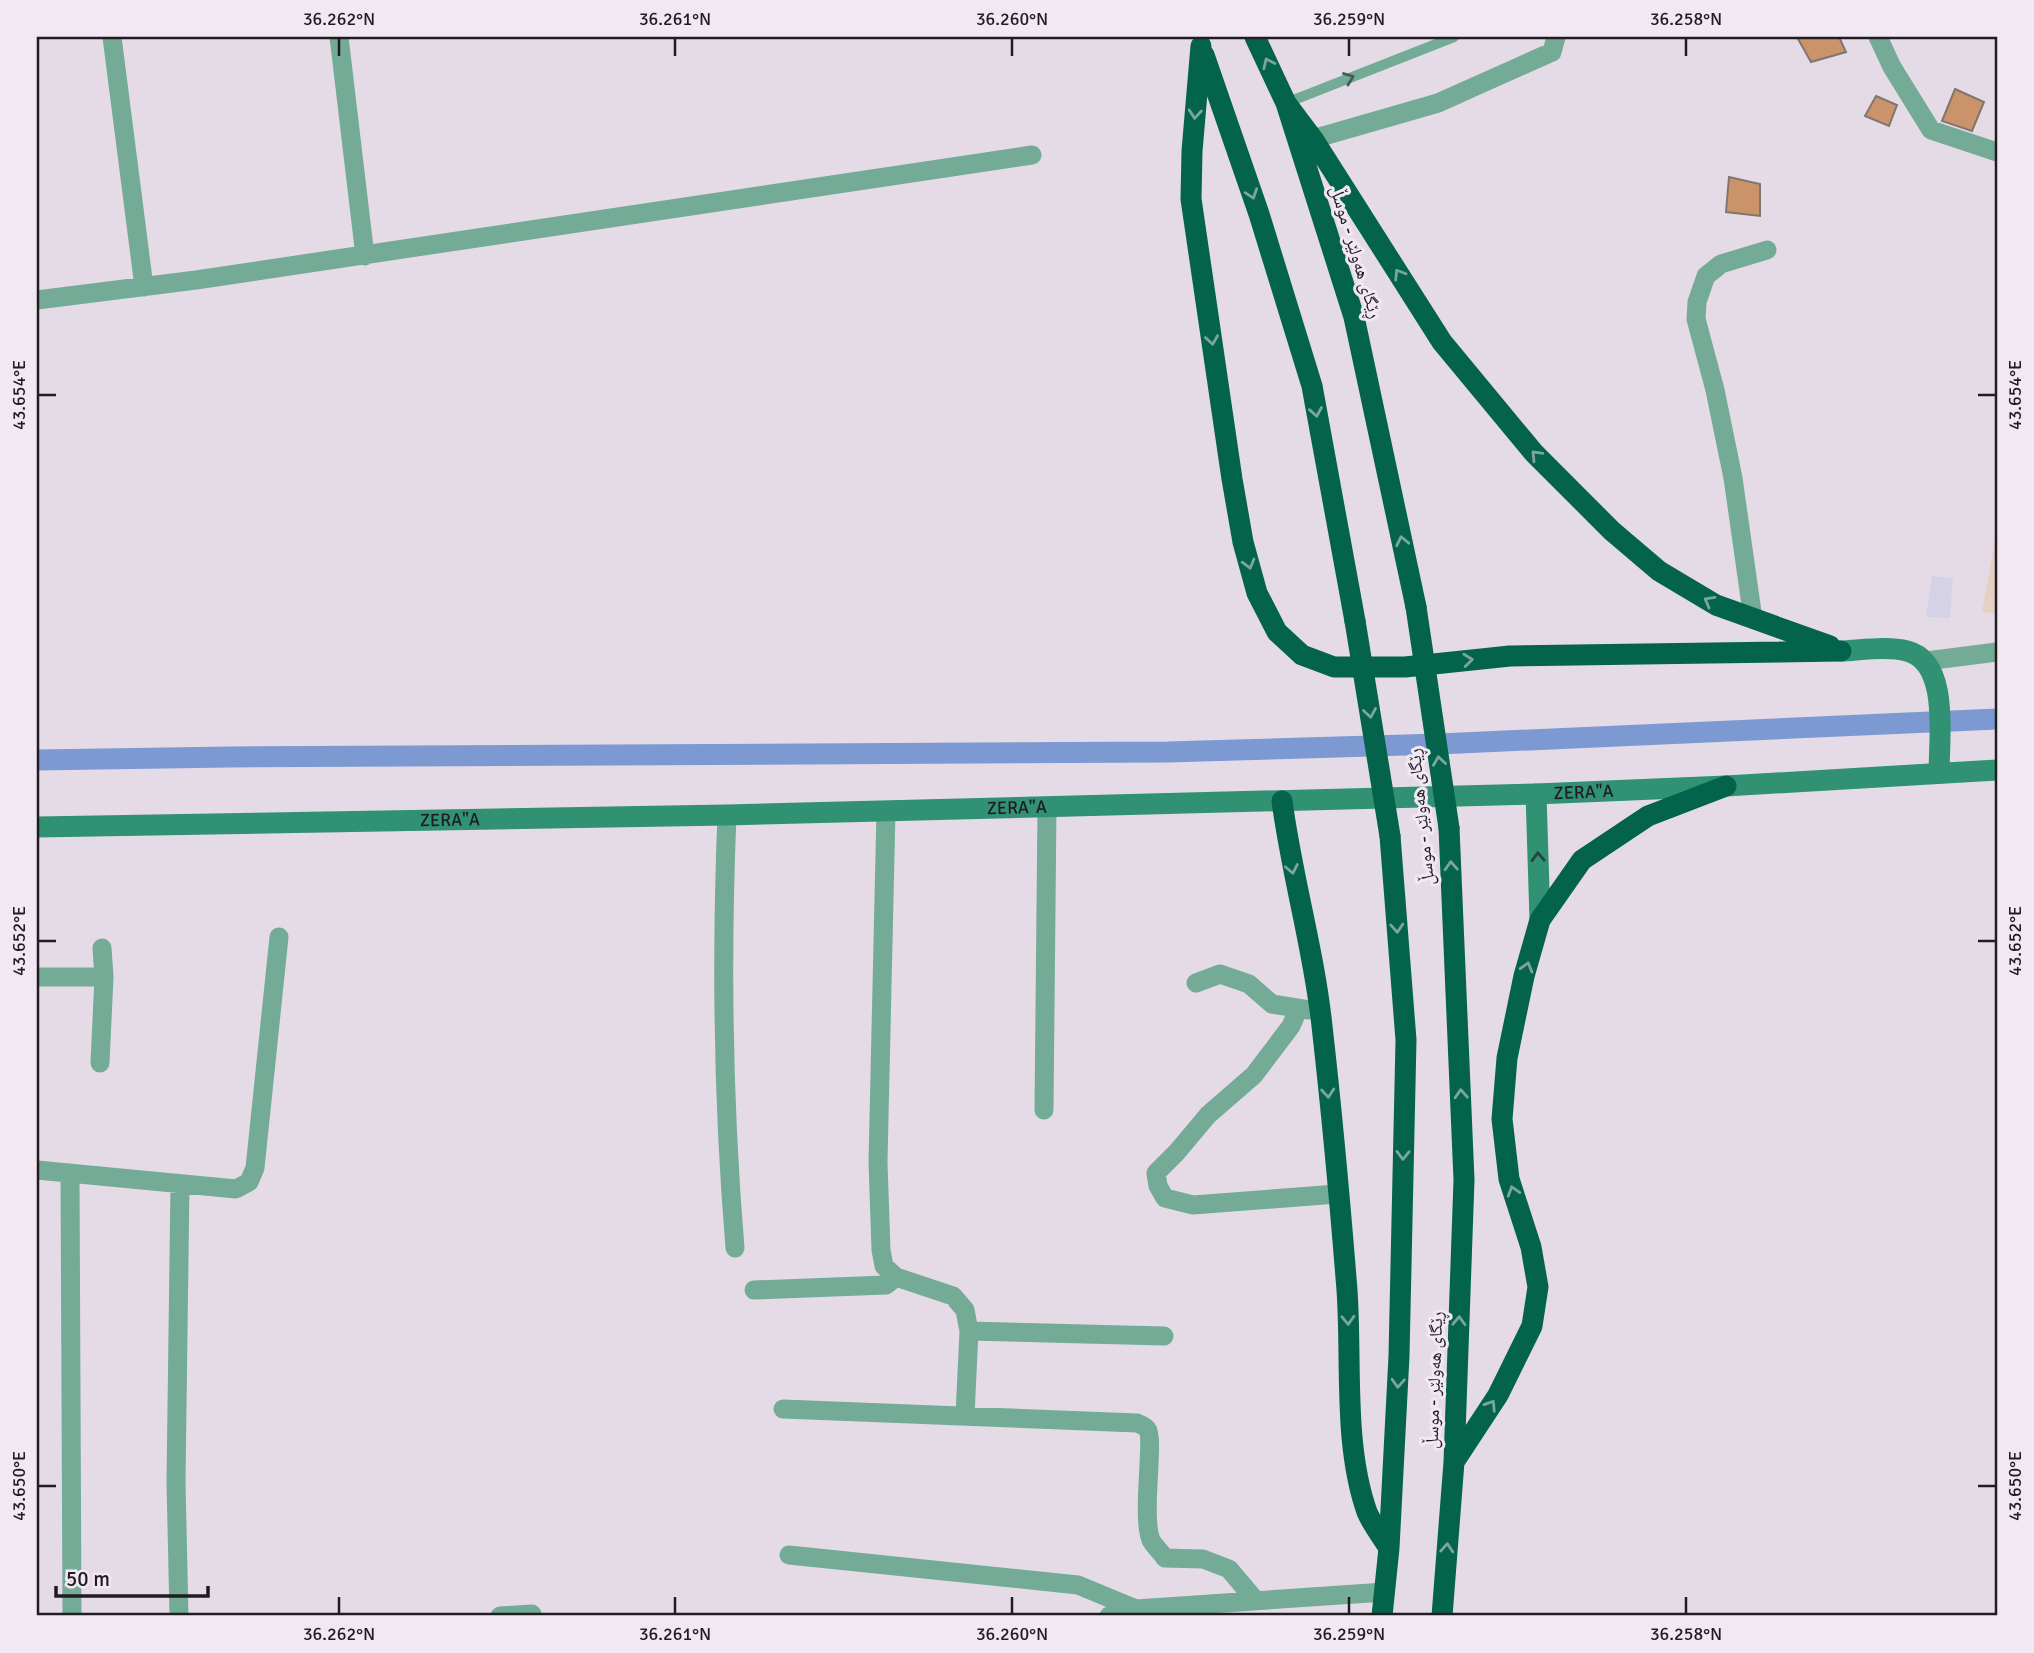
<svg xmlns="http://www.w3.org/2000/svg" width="2034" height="1653" font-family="Signika,'Noto Naskh Arabic',sans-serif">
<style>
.commercial{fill:#d5d2e7}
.education{fill:#e6d0c4}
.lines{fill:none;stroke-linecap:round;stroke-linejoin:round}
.canal{stroke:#7c9ad1;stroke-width:21}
.building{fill:#cb9369;stroke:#81766e;stroke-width:2}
.lane{stroke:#74ab96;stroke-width:10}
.street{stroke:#74ab96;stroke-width:19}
.secondary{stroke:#319173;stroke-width:21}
.highway{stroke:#04644b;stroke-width:21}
.highway-bridge{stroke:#04644b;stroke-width:21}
.oneway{stroke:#7ba6a0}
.oneway2{stroke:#465c55}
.oneway3{stroke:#26453d}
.ticks{fill:none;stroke:#201c20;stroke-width:2.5}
.labels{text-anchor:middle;stroke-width:6;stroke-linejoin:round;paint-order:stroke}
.street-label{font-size:18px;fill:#201c20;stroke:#f2e8f4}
.neatline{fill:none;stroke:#201c20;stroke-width:2.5}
.ticks-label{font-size:18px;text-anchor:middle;fill:#201c20}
</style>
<rect width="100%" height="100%" fill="#e5dbe7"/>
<path class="commercial" d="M 1932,576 L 1953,578 L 1950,618 L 1926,617 Z"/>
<path class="education" d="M 1997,529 L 1997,614 L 1982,612 Z"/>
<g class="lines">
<path class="canal" d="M 37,760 L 230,757 L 1167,752 L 1439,744 L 1997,719"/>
</g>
<path class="building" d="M 1797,37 L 1839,37 L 1846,52 L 1811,62 Z
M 1955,89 L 1984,102 L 1972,131 L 1942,121 Z
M 1876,96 L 1897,105 L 1889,126 L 1865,116 Z
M 1729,177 L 1760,184 L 1760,216 L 1726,212 Z"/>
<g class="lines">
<path class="lane" d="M 1286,103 L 1454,37"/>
<path class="street" d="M 112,37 L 144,287
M 339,37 L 365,256
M 1878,37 L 1892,67 L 1931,130 L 1997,152
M 1313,139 L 1438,103 L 1552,52 L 1556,37
M 37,300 L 196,280 L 1032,155
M 1753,619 L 1733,478 L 1715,390 L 1696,319 L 1697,302 L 1706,276 L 1721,264 L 1767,250
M 1926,661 L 1997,652
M 886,811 L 878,1162 L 881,1250 L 884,1266 L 896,1277 L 953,1296 L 965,1310 L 969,1331 L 965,1416
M 727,815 C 721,960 723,1104 735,1248
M 37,977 L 104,977
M 1196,983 L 1220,974 L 1249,984 L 1272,1004 L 1309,1010
M 1298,1010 L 1291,1026 L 1254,1075 L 1208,1115 L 1177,1152 L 1156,1173 L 1158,1186 L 1165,1198 L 1193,1205 L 1337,1194
M 100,1063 L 104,977 L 102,948
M 1044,1110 L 1047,806
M 37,1170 L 236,1189 L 249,1182 L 255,1168 L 279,937
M 70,1173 L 72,1616
M 754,1290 L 886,1285 L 896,1277
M 969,1331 L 1164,1336
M 783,1409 L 1137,1423 C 1141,1425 1145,1426 1147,1429 C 1155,1439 1141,1515 1151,1540 C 1154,1546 1161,1552 1165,1558 L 1203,1559 L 1229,1569 L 1256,1601
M 789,1555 L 1078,1585 L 1136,1609
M 179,1616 L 176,1482 L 180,1184
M 500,1616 L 532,1614
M 1109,1616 L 1136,1609 L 1385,1592"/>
<g class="secondary">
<path d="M 1841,651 C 1862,650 1888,646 1907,651 C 1950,662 1939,738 1939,773"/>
<path d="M 1536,794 L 1540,920"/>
<path id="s1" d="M 37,827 L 727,815 L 1536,794 L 1726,786 L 1997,770"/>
</g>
<path class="highway" d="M 1255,37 L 1286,103 L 1354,317 L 1416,607
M 1201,46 L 1192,151 L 1191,199 L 1232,479 L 1243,542 L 1257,593 L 1277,632 L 1302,655 L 1334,667 L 1405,667 L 1510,656 L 1841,651
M 1204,55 L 1259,214 L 1312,386 L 1355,621
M 1286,103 L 1313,139 L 1442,342 L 1534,453 L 1612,531 L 1659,571 L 1716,605 L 1830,646
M 1282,801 C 1292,877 1314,950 1322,1026 C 1332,1114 1340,1202 1347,1290 C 1352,1361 1343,1444 1367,1512 C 1372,1524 1382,1537 1389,1548
M 1454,1462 L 1498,1395 L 1532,1326 L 1538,1287 L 1531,1247 L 1509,1179 L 1502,1119 L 1507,1058 L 1524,976 L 1540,920 L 1582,860 L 1648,816 L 1726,786
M 1382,1616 L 1389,1548 L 1399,1356 L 1406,1040 L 1390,836
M 1442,1616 L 1454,1462 L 1464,1180 L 1449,828"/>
<path class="highway-bridge" d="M 1416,607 L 1449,828
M 1355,621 L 1390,836"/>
</g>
<defs><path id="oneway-chevron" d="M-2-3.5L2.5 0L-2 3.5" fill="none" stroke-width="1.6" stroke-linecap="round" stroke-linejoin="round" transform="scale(1.75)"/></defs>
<g class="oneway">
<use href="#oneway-chevron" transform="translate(1268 63) rotate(-115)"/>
<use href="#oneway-chevron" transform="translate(1195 114) rotate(95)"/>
<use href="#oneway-chevron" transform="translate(1252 194) rotate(71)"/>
<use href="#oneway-chevron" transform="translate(1399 274) rotate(-122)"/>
<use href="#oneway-chevron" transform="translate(1212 340) rotate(82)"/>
<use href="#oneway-chevron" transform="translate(1316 412) rotate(80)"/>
<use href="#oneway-chevron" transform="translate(1536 455) rotate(-134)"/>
<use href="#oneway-chevron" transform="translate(1402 541) rotate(-102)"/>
<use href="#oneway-chevron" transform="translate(1249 564) rotate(75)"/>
<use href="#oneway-chevron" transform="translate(1709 601) rotate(-151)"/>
<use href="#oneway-chevron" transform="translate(1468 660) rotate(-6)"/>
<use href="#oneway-chevron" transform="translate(1370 713) rotate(81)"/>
<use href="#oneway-chevron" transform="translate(1439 761) rotate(-98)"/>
<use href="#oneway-chevron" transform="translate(1451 866) rotate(-93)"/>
<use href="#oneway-chevron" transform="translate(1292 869) rotate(79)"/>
<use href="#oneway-chevron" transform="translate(1397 928) rotate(86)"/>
<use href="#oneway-chevron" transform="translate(1527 967) rotate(-74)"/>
<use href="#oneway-chevron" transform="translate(1328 1093) rotate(85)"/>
<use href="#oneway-chevron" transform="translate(1461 1094) rotate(-93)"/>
<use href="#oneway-chevron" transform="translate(1403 1155) rotate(91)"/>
<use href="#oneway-chevron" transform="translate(1513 1191) rotate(-107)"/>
<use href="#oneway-chevron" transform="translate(1348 1320) rotate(88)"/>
<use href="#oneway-chevron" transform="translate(1459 1321) rotate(-88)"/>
<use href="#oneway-chevron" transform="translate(1398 1383) rotate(93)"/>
<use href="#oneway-chevron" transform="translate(1491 1405) rotate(-57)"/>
<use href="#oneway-chevron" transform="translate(1447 1548) rotate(-86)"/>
</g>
<use class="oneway2" href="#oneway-chevron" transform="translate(1349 78) rotate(-21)"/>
<use class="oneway3" href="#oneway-chevron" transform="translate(1538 857) rotate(-92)"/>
<path class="ticks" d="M 339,38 L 339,56M 675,38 L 675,56M 1012,38 L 1012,56M 1349,38 L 1349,56M 1686,38 L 1686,56M 38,395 L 56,395M 1978,395 L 1996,395M 38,941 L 56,941M 1978,941 L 1996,941M 38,1486 L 56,1486M 1978,1486 L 1996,1486M 339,1597 L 339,1614M 675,1597 L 675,1614M 1012,1597 L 1012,1614M 1349,1597 L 1349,1614M 1686,1597 L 1686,1614"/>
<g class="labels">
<g class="street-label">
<text transform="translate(1356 252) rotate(73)" y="6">ڕێگای هەولێر - موسڵ</text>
<text dy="6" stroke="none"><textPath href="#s1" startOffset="1547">ZERA"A</textPath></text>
<text dy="6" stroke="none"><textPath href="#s1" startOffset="980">ZERA"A</textPath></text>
<text transform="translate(1421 817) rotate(-96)" y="6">ڕێگای هەولێر - موسڵ</text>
<text dy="6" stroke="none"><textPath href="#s1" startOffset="413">ZERA"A</textPath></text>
<text transform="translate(1434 1380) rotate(-88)" y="6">ڕێگای هەولێر - موسڵ</text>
</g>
</g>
<rect width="2034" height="1653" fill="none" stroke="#f2e8f4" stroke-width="77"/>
<path d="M56 1586v10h152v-10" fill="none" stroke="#201c20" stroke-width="3.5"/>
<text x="66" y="1586" font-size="21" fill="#201c20" stroke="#f2e8f4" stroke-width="5" paint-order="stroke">50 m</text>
<rect x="38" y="38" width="1958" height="1576" class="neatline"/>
<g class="ticks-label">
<text x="339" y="25">36.262°N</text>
<text x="675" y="25">36.261°N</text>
<text x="1012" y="25">36.260°N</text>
<text x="1349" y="25">36.259°N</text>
<text x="1686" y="25">36.258°N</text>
<text transform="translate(2015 395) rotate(-90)" y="6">43.654°E</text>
<text transform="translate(19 395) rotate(-90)" y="6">43.654°E</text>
<text transform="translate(2015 941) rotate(-90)" y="6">43.652°E</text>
<text transform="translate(19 941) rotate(-90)" y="6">43.652°E</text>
<text transform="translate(2015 1486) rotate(-90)" y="6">43.650°E</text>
<text transform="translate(19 1486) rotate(-90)" y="6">43.650°E</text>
<text x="339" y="1640">36.262°N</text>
<text x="675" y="1640">36.261°N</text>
<text x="1012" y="1640">36.260°N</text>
<text x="1349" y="1640">36.259°N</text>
<text x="1686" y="1640">36.258°N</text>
</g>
</svg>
